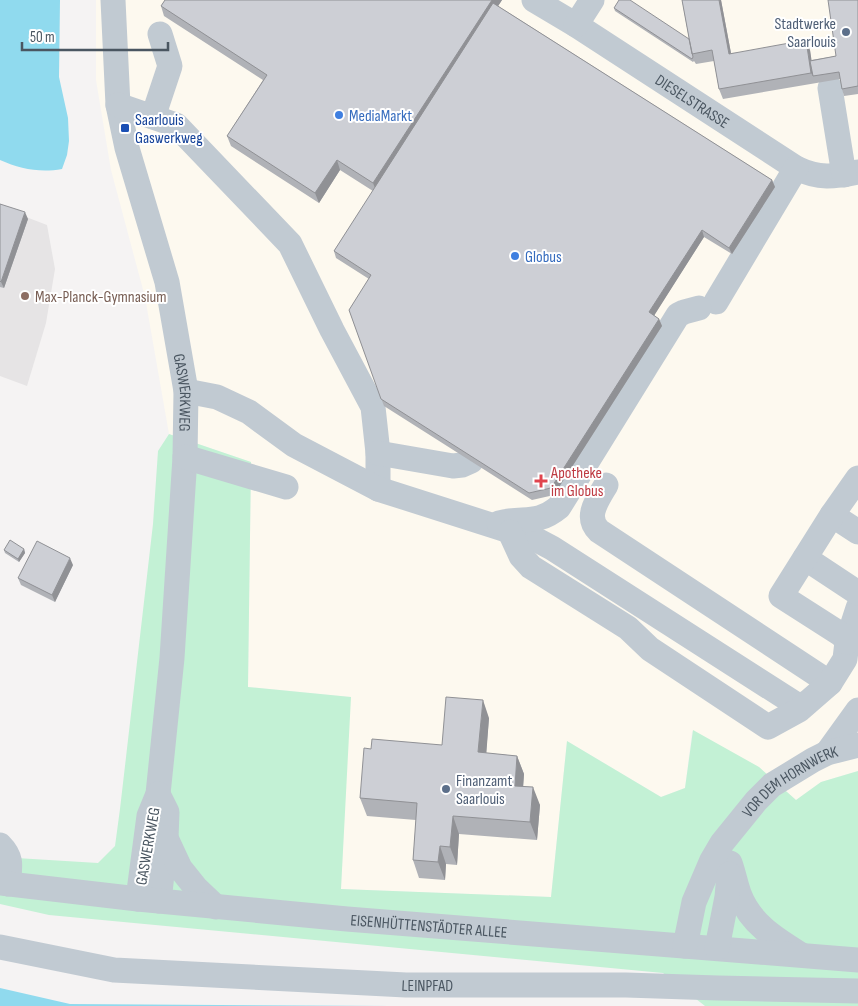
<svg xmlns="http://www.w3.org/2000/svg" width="858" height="1006" font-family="'Sofia Sans Condensed',sans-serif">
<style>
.commercial{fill:#fdf9ef}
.education{fill:#e6e4e5}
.green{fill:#c3f1d5}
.water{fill:#90daee}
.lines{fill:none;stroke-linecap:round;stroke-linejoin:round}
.minor{stroke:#c1cad2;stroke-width:25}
.wall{fill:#b0b2b7}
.shaded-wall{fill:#909195}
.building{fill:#cdcfd5;stroke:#909195}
.service-dot{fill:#5c6f8a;stroke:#fff;stroke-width:2}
.shop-dot{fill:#3f7fe0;stroke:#fff;stroke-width:2}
.transit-dot{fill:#1a4fb4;stroke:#fff;stroke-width:2}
.education-dot{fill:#8d6e63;stroke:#fff;stroke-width:2}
.health-dot{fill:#e0444e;stroke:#fff;stroke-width:2}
.labels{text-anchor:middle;stroke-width:4;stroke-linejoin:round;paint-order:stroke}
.service-label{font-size:16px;fill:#4e5e75;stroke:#fff;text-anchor:end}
.street-label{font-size:16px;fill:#4a5661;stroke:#fff}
.shop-label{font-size:16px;fill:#366cbe;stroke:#fff;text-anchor:start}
.transit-label{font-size:16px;fill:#164399;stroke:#fff;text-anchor:start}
.education-label{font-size:16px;fill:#785e54;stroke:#fff;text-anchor:start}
.health-label{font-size:16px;fill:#be3a42;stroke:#fff;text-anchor:start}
</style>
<rect width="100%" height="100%" fill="#f5f3f3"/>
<path class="commercial" d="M 96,0 L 858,0 L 858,771 L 821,782 L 796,800 L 759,767 L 692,731 L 685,788 L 661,797 L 567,741 L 551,897 L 341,889 L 350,697 L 248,687 L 251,462 L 169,434 L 145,297 L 111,170 L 96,80 Z"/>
<path class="education" d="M 0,207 L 47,225 L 55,269 L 46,323 L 27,386 L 0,376 Z"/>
<path class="green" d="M 169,434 L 251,462 L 248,687 L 351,697 L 341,889 L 551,897 L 567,741 L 661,797 L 685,788 L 693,730 L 759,767 L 796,800 L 821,782 L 858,771 L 858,1006 L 705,1006 L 663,973 L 49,915 L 0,904 L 0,857 L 98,863 L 115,846 L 120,809 L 153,524 L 158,451 Z"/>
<path class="water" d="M 0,0 L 60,0 L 59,77 L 68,118 L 69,141 L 67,155 L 62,169 C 40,173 20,169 0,160 Z
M 0,988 L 70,1004 L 391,1006 L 0,1006 Z"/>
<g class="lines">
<g class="minor">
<path id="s1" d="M 113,0 L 118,105 L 127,148 L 167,282 L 186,391 L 185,457 L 172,658 L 158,794 L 149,816 L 138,899"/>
<path id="s2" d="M 534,0 L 576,25 L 796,168 C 819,179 834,177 858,172"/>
<path d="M 576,25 L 592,0"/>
<path d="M 830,88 L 844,175"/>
<path d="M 118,105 L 176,125 L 290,244 L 332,330 L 373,407 L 378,453 L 378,489"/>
<path d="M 153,117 L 170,66 L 160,34"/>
<path d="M 716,302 L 796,168"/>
<path d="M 186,391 L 217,397 L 249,412 L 294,445 L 378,489 L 535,539 L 552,548 L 794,703 L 797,705 L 805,704"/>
<path d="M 378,453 L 453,466 L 462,465 L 471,461"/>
<path d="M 185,457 L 286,487"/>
<path d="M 606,485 C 598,499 584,517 599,531 L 830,683"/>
<path d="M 832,515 L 858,532"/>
<path d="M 499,523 C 523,516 536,526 559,507 L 678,315 L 684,312 L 699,308"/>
<path d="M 510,532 L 521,556 L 531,567 L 628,628 L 650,649 L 768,727 L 799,710 L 830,683 L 845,659 L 847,642 L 858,608"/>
<path d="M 805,558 L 858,593"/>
<path d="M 847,642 L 842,635 L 781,596 L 832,515 L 858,478"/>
<path d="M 827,753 L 858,710"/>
<path d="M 158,794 L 167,812 L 166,838 L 159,901"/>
<path d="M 166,838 L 180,868 L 196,888 L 216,907"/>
<path d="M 0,845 C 13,858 10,867 8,884"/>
<path d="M 730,863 C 734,874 736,886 740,896 C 751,924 776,939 800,954"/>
<path id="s3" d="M 0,883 L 138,899 L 347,919 L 858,960"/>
<path id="s4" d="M 685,946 L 694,902 L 712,860 L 722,843 L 756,801 L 772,785 L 813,760 L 827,753 L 858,745"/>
<path id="s5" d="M 0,947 L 114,970 L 406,985 L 626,985 L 718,988 L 858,991"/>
<path d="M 717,948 L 727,897 L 729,874"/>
</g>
</g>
<path class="wall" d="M 165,0 L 502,0 L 498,6 L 772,180 L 775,187 L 732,254 L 704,237 L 654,315 L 659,319 L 662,326 L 554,495 L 532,500 L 384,406 L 349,310 L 369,279 L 336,258 L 334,251 L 373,191 L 340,170 L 319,203 L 231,146 L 227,136 L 263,80 L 164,16 L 161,6 Z
M 682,0 L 721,0 L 731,53 L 810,50 L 811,60 L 836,56 L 858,0 L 858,94 L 844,96 L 842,89 L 840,79 L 723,99 L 719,89 L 714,61 L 696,64 L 694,61 L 693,62 L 615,11 L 614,8 L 689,39 Z
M 0,204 L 28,219 L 4,288 L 0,287 Z
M 24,549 L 25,553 L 19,562 L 5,553 L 4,550 Z
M 73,565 L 55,602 L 21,585 L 18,578 Z
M 489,718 L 486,753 L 517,756 L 524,774 L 523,786 L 540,805 L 537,840 L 459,834 L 457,865 L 446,864 L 445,880 L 419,878 L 413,860 L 416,820 L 367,816 L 360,798 L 371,749 L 442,745 Z"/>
<path class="shaded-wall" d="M 492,0 L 502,0 L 377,193 L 373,183 Z
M 719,0 L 721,0 L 733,64 L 729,54 Z
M 806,40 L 810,50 L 814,76 L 813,76 L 811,73 Z
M 337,160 L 340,170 L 319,203 L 315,193 Z
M 772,180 L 775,187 L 732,254 L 729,248 Z
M 25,212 L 28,219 L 4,288 L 1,282 Z
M 702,230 L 704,237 L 652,319 L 649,312 Z
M 659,319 L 662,326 L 554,495 L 551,488 Z
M 24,549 L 25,553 L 19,562 L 18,559 Z
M 70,558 L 73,565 L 55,602 L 52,595 Z
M 483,700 L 489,718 L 485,771 L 478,752 Z
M 517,756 L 524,774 L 522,804 L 515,786 Z
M 533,787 L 540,805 L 537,840 L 530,822 Z
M 453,816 L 459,834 L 457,865 L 450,847 Z
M 440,846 L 446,864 L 445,880 L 438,862 Z"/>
<path class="building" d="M 165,0 L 492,0 L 373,183 L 337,160 L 315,193 L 227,136 L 267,75 L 161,6 Z
M 619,0 L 630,0 L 689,39 L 693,57 L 692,59 L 614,8 Z
M 682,0 L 719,0 L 729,54 L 806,40 L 811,73 L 719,89 L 712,50 L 692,54 Z
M 828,0 L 858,0 L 858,86 L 842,89 L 839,72 L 813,76 L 810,61 L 836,56 Z
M 493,3 L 772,180 L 729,248 L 702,230 L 649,312 L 659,319 L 551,488 L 529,493 L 381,399 L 349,310 L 371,275 L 334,251 Z
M 0,204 L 25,212 L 1,282 L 0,281 Z
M 10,540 L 24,549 L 18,559 L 4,550 Z
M 37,541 L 70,558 L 52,595 L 18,578 Z
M 446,697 L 483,700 L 478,752 L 517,756 L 515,786 L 533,787 L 530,822 L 453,816 L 450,847 L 440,846 L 438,862 L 413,860 L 417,803 L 360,798 L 364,748 L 371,749 L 372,739 L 442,745 Z"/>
<g class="service-dot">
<circle cx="846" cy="32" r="5"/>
<circle cx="446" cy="789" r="5"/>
</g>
<g class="shop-dot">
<circle cx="339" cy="115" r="5"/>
<circle cx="515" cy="256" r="5"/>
</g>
<rect class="transit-dot" x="120" y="123" width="10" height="10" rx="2.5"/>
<circle class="education-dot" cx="25" cy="296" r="5"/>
<path class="health-dot" d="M538.5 473.5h5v5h5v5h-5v5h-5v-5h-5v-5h5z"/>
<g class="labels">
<g class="service-label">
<text x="836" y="29">Stadtwerke<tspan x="836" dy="18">Saarlouis</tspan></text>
<text x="456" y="786" text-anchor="start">Finanzamt<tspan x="456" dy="18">Saarlouis</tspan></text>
</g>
<g class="street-label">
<text dy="6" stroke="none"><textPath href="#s2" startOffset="188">DIESELSTRASSE</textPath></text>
<text dy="6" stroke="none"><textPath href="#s1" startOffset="401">GASWERKWEG</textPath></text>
<text dy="6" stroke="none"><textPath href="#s4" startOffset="204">VOR DEM HORNWERK</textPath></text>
<text transform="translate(147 846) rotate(-80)" y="6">GASWERKWEG</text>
<text dy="6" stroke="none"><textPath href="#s3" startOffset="431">EISENHÜTTENSTÄDTER ALLEE</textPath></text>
<text dy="6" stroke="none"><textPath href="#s5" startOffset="430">LEINPFAD</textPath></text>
</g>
<g class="shop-label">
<text x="349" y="121">MediaMarkt</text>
<text x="525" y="262">Globus</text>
</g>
<g class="transit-label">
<text x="135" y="125">Saarlouis<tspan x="135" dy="18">Gaswerkweg</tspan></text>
</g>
<g class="education-label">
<text x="35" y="302">Max-Planck-Gymnasium</text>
</g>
<g class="health-label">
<text x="551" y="478">Apotheke<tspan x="551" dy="18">im Globus</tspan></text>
</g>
</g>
<path d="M22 42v8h146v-8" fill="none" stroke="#4a5661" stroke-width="2.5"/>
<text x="30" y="42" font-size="15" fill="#4a5661" stroke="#ffffff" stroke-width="4" paint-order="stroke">50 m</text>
</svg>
